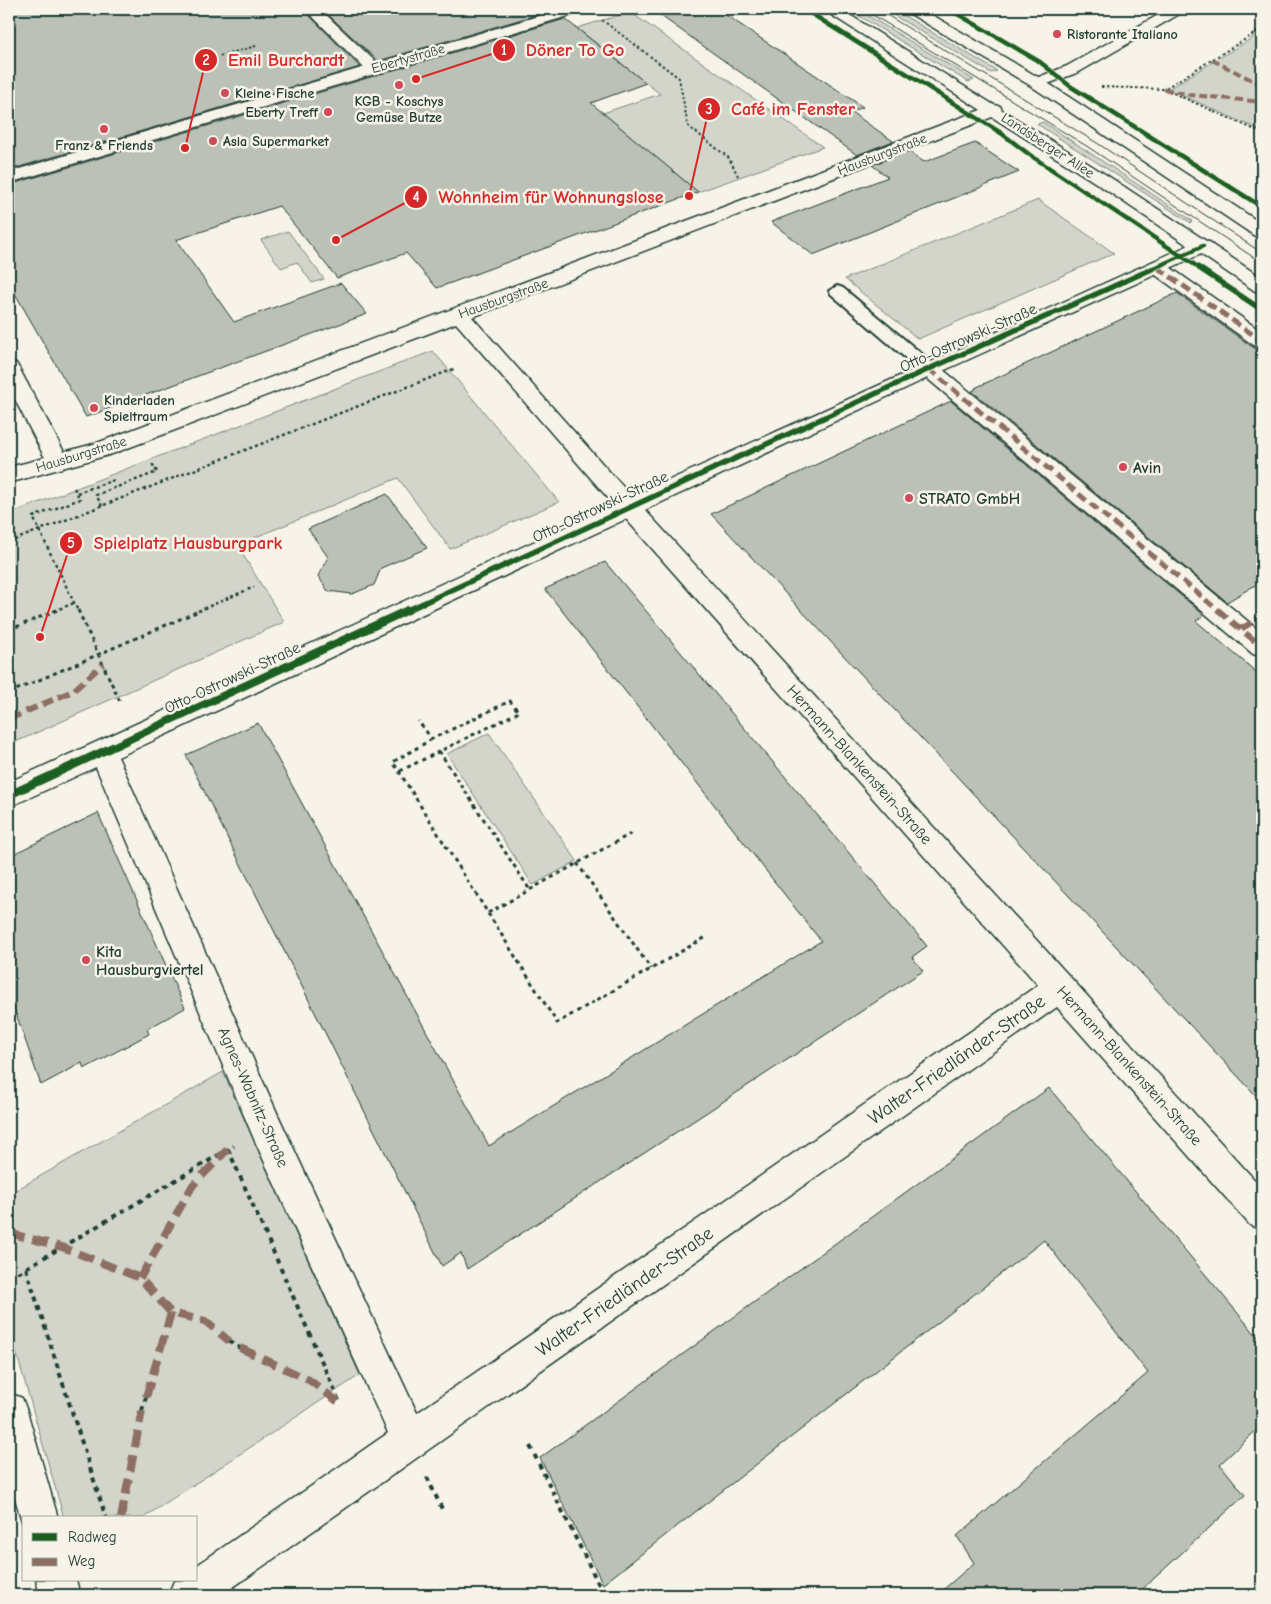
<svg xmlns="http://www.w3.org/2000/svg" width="1271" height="1604" font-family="'Comic Neue',sans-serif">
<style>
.green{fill:#d3d5ca;stroke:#79897f}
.building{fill:#bbc1b6;stroke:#1f3d34}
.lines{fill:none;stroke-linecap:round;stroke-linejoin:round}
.service-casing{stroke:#1f3d34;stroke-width:4}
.pedestrian-casing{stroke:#1f3d34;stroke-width:3}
.minor-casing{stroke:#1f3d34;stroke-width:3}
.tertiary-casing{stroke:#1f3d34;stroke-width:3}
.primary-casing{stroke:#1f3d34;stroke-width:3}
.path-far3{stroke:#1f3d34;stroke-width:2;stroke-dasharray:2.5 2.5;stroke-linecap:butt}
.path-far2{stroke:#1f3d34;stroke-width:2.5;stroke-dasharray:3 3;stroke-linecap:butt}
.path-far1{stroke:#1f3d34;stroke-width:3;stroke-dasharray:4 4;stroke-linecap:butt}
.path{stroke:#1f3d34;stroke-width:4;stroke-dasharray:5 5;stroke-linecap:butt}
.service{fill:#f7f3e8;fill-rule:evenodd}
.pedestrian{fill:#f7f3e8;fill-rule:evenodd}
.minor{fill:#f7f3e8;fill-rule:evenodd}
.tertiary{fill:#f7f3e8;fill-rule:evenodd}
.primary{fill:#f7f3e8;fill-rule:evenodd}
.tram{stroke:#1f3d34;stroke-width:1}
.quiet-far3{stroke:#8d6e63;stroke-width:4;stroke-dasharray:8 4;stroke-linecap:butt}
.quiet-far2{stroke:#8d6e63;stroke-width:5;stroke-dasharray:10 5;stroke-linecap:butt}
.quiet-far1{stroke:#8d6e63;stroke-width:6;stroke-dasharray:12 6;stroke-linecap:butt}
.quiet{stroke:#8d6e63;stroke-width:8;stroke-dasharray:16 8;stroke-linecap:butt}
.cycleway-far2-casing{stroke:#f7f3e8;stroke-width:6}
.cycleway-far1-casing{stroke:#f7f3e8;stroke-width:8}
.cycleway-casing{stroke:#f7f3e8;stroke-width:11}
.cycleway-far2{stroke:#1b5e20;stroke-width:4.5}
.cycleway-far1{stroke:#1b5e20;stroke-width:5.5}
.cycleway{stroke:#1b5e20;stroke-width:8}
.poi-dot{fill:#d1495b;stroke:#f7f3e8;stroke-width:2}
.labels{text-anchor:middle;stroke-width:5;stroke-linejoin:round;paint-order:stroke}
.far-poi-label{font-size:14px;font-weight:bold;fill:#1f3d34;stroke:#f7f3e8;text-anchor:start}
.far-street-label{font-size:14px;fill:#1f3d34;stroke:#f7f3e8}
.street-label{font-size:16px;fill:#1f3d34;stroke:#f7f3e8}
.poi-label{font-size:16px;font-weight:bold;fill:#1f3d34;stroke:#f7f3e8;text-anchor:start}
.near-street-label{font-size:19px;fill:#1f3d34;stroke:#f7f3e8}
.leader{fill:none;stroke:#d62828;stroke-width:2}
.callout-dot{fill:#d62828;stroke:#f7f3e8;stroke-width:2}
.mark-label{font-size:15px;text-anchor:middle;font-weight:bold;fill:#fff}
.callout-label{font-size:18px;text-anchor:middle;font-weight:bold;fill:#d62828;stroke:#f7f3e8;stroke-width:5;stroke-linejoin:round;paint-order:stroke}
</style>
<rect width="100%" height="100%" fill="#f7f3e8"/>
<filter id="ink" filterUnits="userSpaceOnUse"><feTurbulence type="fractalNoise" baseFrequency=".02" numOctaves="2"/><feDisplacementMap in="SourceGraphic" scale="10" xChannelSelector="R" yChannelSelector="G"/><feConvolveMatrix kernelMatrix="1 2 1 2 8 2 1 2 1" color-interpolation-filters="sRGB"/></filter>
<g filter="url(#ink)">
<path class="green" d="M 848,9 L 857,9 L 974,80 L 968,82 Z
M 883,9 L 893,9 L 997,71 L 991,73 Z
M 630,12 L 823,147 L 698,192 L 603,113 L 660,94 L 577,28 Z
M 1262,32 L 1262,131 L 1168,89 Z
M 1043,122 L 1193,221 L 1191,223 L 1037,124 Z
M 1038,200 L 1114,253 L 918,339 L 845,279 Z
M 288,231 L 324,279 L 312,283 L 297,262 L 281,268 L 261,240 Z
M 433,351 L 559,502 L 450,549 L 398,478 L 237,545 L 284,622 L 9,745 L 9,514 Z
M 489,733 L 577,861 L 533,885 L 447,754 Z
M 223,1072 L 360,1375 L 143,1518 L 64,1518 L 9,1327 L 9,1194 Z"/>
<path class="building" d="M 9,9 L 303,9 L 360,67 L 9,170 Z
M 322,9 L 552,9 L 553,10 L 378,61 Z
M 651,9 L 717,9 L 863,107 L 851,112 L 893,141 L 857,155 Z
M 565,19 L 646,83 L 591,103 L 698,192 L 437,288 L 406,253 L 337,278 L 279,206 L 176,240 L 234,322 L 341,283 L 367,314 L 86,417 L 9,283 L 9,185 Z
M 975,143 L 1019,172 L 813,255 L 771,222 L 888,177 L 872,165 L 908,151 L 924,162 Z
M 1177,293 L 1254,348 L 1262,349 L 1262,581 L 1227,602 L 972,391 L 976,389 L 975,388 Z
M 951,401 L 1204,615 L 1196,621 L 1262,677 L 1262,1102 L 711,514 Z
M 387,494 L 427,548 L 381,568 L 374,585 L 352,594 L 328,591 L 318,576 L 328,557 L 308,529 Z
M 605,562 L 927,946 L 912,957 L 923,971 L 467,1269 L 461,1253 L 442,1266 L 186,755 L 258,723 L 489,1146 L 821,941 L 545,589 Z
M 98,813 L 185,1008 L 147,1029 L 149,1034 L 84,1069 L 82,1063 L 41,1085 L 9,994 L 9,856 Z
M 1049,1088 L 1262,1342 L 1262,1425 L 1220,1464 L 1245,1495 L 1136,1595 L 937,1595 L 974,1563 L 957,1536 L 1148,1373 L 1044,1240 L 603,1584 L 540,1458 Z"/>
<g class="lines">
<defs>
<path id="service" d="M 837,286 L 843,288 L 935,365 L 938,369 L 935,373 L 923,373 L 831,294 L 829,291 Z"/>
<path id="pedestrian" d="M 1157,261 L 1164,263 L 1262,332 L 1262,347 L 1255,346 L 1150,271 L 1147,267 L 1150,263 Z
M 929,362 L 936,364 L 1262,633 L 1262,657 L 1253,654 L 922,374 L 919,369 L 922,364 Z"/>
<path id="minor" d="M 305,9 L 320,9 L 379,65 L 381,68 L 379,71 L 367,71 Z
M 1169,9 L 1188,9 L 1079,72 L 1037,88 L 1029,83 L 1031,80 L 1067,66 Z
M 994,105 L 1000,106 L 1002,110 L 1000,114 L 472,317 L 632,497 L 1196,242 L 1210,242 L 1212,246 L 1210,250 L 936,374 L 645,510 L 1262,1188 L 1262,1230 L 1250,1225 L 1057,1007 L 222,1595 L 168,1595 L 174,1581 L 196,1580 L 196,1566 L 388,1433 L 254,1139 L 96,767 L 9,807 L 9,782 L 614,505 L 456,323 L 112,454 L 9,483 L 9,467 L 45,458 L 9,388 L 9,361 L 16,363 L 19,368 L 64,452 L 97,443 ZM 626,519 L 1038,985 L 417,1413 L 278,1115 L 118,757 Z
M 9,1393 L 22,1398 L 27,1411 L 58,1518 L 24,1518 L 24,1528 L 9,1478 Z
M 36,1580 L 76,1580 L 80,1595 L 40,1595 Z"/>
<path id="tertiary" d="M 562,9 L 585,9 L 582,12 L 9,183 L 9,172 Z"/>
<path id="primary" d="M 822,9 L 840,9 L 1108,176 L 1262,278 L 1262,293 L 1255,291 L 1096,183 Z
M 905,9 L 922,9 L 1043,80 L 1262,224 L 1262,238 L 1255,236 L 1031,86 L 907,12 Z"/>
</defs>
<use href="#service" class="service-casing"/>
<use href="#pedestrian" class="pedestrian-casing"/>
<use href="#minor" class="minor-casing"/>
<use href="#tertiary" class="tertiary-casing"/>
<use href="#primary" class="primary-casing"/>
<path class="path-far3" d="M 602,20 L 679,78 L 688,126 L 729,158 L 739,178
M 1262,29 L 1164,89 L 1262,133
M 220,56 L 256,46
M 1101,87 L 1164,89"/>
<path class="path-far2" d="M 74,488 L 80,499 L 33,517 L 78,611
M 77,493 L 114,480
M 102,506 L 96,495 L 157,472 L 153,465 L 150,466
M 9,542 L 456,368
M 54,611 L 74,603
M 198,611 L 254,587"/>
<path class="path-far1" d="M 78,610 L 121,704
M 9,630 L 57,610
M 9,693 L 201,610
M 432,739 L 393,762 L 557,1023 L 708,936
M 439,751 L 530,890
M 400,771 L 519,712 L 510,701 L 432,739 L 418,721
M 577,863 L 651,969
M 488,913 L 632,833"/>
<path class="path" d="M 228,1149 L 340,1403
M 26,1268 L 106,1518
M 9,1278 L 234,1146
M 229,1341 L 240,1348
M 142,1411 L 146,1397
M 530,1446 L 604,1595
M 427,1477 L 442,1509"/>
<use href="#service" class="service"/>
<use href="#pedestrian" class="pedestrian"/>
<use href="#minor" class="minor"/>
<use href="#tertiary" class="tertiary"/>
<use href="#primary" class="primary"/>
<path class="tram" d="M 863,9 L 1088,147 L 1262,263
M 877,9 L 1097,143 L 1262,253"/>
<path class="quiet-far3" d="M 1212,60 L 1262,85
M 1164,89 L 1191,95 L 1262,102
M 1157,267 L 1160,269"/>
<path class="quiet-far2" d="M 1158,268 L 1262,341
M 929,369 L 1219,611"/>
<path class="quiet-far1" d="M 1218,610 L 1262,647
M 1241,629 L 1262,616
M 9,719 L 73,691 L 103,664"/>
<path class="quiet" d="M 9,1233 L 62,1247 L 140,1278 L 171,1313 L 205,1321 L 229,1341
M 140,1278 L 193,1185 L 228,1149
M 240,1348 L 309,1380 L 340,1403
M 146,1397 L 171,1313
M 121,1518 L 142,1411"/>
<defs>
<path id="cycleway-far2" d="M 804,9 L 1001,133 L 1030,155 L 1201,269
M 949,9 L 1040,62 L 1070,86 L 1262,207
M 1152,269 L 1203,246"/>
<path id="cycleway-far1" d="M 1199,268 L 1262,310
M 406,611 L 929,369 L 1154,268"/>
<path id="cycleway" d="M 9,795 L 408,610"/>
</defs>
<use href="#cycleway-far2" class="cycleway-far2-casing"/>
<use href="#cycleway-far1" class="cycleway-far1-casing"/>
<use href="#cycleway" class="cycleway-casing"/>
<use href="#cycleway-far2" class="cycleway-far2"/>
<use href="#cycleway-far1" class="cycleway-far1"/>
<use href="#cycleway" class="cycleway"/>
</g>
</g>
<g class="poi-dot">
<circle cx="1057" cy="34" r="5"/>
<circle cx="399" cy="85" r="5"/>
<circle cx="225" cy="93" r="5"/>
<circle cx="328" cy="112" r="5"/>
<circle cx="104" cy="129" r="5"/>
<circle cx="213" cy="141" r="5"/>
<circle cx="94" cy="408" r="5"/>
<circle cx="1123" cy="467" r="5"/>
<circle cx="909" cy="498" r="5"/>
<circle cx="86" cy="960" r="5"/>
</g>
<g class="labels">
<g class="far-poi-label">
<text x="1067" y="39">Ristorante Italiano</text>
<text x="235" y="98">Kleine Fische</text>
<text x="399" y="106" text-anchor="middle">KGB - Koschys<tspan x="399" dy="16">Gemüse Butze</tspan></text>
<text x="318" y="117" text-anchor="end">Eberty Treff</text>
<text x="223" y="146">Asia Supermarket</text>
<text x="104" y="150" text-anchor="middle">Franz &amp; Friends</text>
<text x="104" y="405">Kinderladen<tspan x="104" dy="16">Spieltraum</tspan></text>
</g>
<g class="far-street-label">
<text transform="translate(408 58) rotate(-16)" y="5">Ebertystraße</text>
<text transform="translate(1048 145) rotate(33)" y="5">Landsberger Allee</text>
<text transform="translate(882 154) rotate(-21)" y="5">Hausburgstraße</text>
<text transform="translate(503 298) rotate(-20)" y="5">Hausburgstraße</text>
<text transform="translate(81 454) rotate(-17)" y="5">Hausburgstraße</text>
</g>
<g class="street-label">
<text transform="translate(968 337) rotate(-24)" y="6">Otto-Ostrowski-Straße</text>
<text transform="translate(600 506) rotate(-25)" y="6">Otto-Ostrowski-Straße</text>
<text transform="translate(232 677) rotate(-25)" y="6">Otto-Ostrowski-Straße</text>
<text transform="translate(860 764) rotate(48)" y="6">Hermann-Blankenstein-Straße</text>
<text transform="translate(1130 1065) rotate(48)" y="6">Hermann-Blankenstein-Straße</text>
<text transform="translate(254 1097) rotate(66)" y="6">Agnes-Wabnitz-Straße</text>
</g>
<g class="poi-label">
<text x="1133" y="473">Avin</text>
<text x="919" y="504">STRATO GmbH</text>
<text x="96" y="957">Kita<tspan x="96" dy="18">Hausburgviertel</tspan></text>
</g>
<g class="near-street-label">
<text transform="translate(956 1059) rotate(-35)" y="7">Walter-Friedländer-Straße</text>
<text transform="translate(624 1291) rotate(-35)" y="7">Walter-Friedländer-Straße</text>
</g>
</g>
<path class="leader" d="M416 79L504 50M185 148L206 60M689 196L709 109M336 240L416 197M40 637L71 543"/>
<g class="callout-dot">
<circle cx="416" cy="79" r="5"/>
<circle cx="185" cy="148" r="5"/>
<circle cx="689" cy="196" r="5"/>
<circle cx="336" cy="240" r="5"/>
<circle cx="40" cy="637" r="5"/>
<circle cx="504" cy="50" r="12"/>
<circle cx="206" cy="60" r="12"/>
<circle cx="709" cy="109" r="12"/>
<circle cx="416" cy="197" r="12"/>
<circle cx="71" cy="543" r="12"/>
</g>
<g class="mark-label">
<text x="504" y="55">1</text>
<text x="206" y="65">2</text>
<text x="709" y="114">3</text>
<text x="416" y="202">4</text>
<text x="71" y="548">5</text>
</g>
<g class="callout-label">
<text x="575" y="56">Döner To Go</text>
<text x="286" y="66">Emil Burchardt</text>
<text x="793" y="115">Café im Fenster</text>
<text x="551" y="203">Wohnheim für Wohnungslose</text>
<text x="188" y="549">Spielplatz Hausburgpark</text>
</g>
<rect width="1271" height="1604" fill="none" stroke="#f7f3e8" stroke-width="30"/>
<rect x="15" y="15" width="1241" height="1574" fill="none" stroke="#1f3d34" stroke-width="2" filter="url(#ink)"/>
<rect x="22" y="1516" width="175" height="65" fill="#f7f3e8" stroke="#a1aaa0"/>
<rect x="32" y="1533" width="25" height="8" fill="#1b5e20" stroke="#a1aaa0"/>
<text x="68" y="1542" font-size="15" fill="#1f3d34">Radweg</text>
<rect x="32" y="1558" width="25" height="8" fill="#8d6e63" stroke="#a1aaa0"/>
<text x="68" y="1566" font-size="15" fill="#1f3d34">Weg</text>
</svg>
